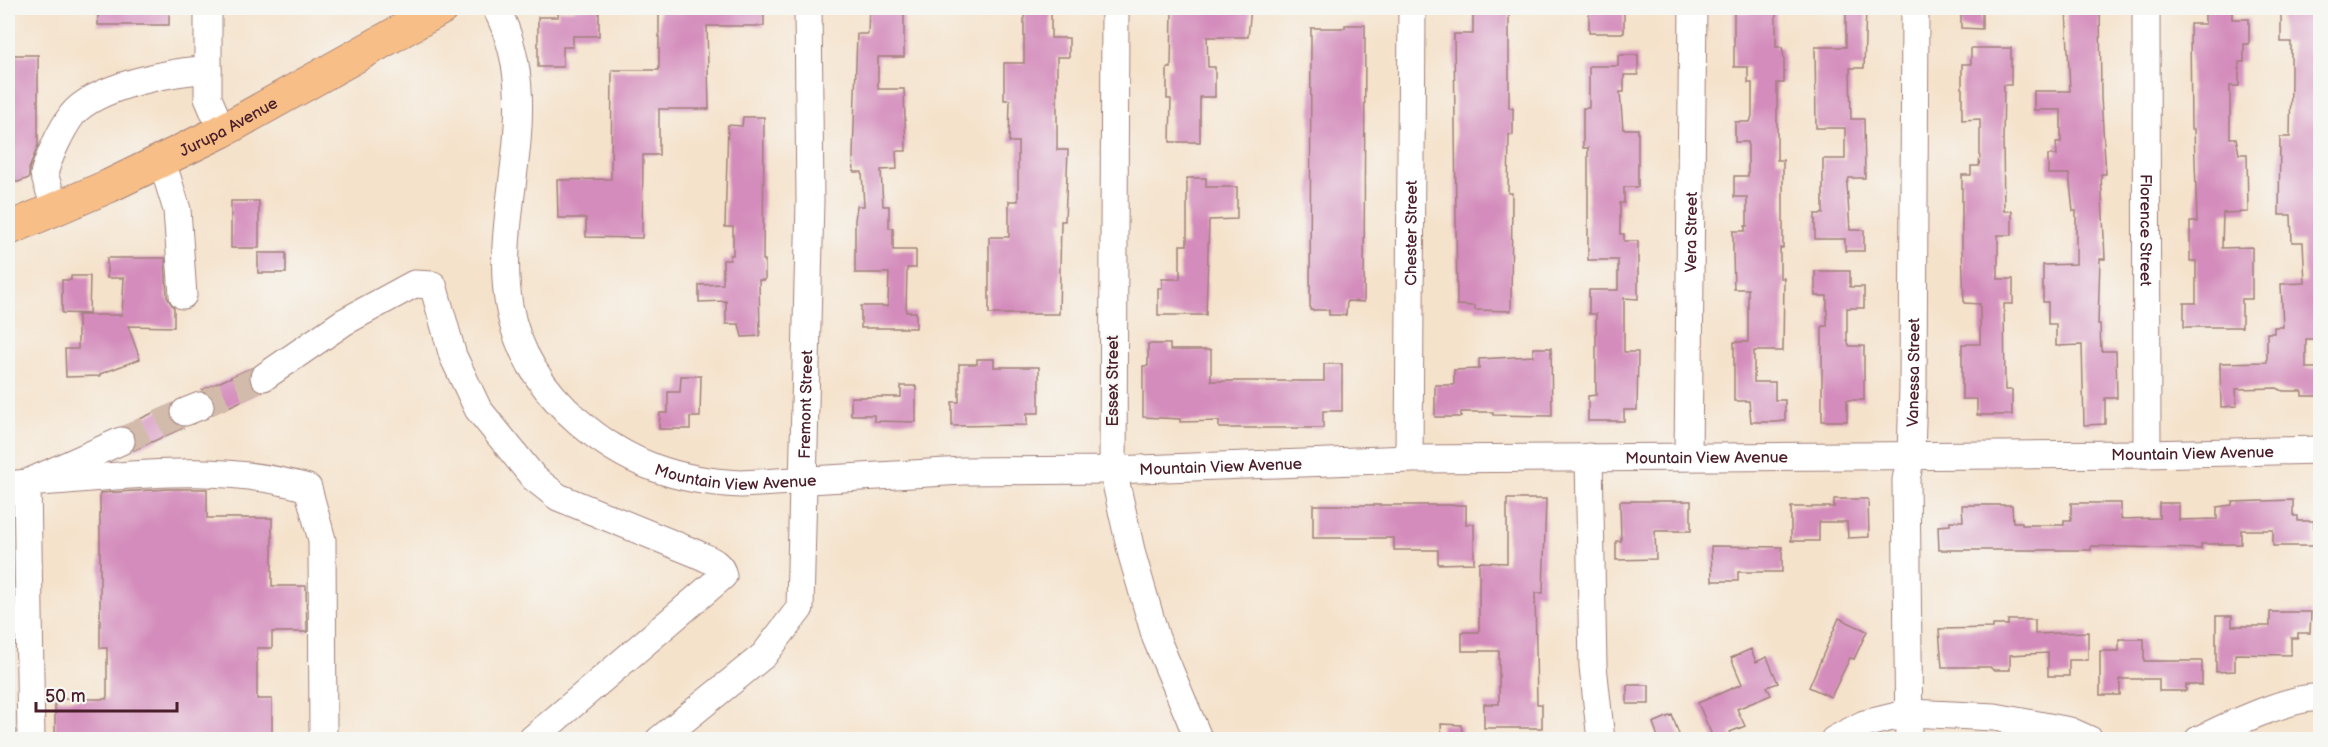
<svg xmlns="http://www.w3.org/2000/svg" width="2328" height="747" font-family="'Balsamiq Sans',sans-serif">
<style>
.building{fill:#d48cbc}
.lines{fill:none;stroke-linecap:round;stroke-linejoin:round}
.minor-tunnel{stroke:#d3bbab;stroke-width:27;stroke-dasharray:27 14;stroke-linecap:butt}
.minor-casing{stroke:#a0807b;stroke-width:29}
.major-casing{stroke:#a0807b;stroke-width:35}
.minor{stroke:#fff;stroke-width:27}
.major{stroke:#f7be87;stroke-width:33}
.labels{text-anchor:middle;stroke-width:4.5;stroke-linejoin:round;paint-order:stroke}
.street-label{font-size:16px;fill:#4a1f2b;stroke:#f6f6f2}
</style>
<rect width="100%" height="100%" fill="#f6f6f2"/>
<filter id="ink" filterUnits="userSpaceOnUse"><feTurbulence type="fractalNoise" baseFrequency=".0167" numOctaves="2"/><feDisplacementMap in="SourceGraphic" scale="12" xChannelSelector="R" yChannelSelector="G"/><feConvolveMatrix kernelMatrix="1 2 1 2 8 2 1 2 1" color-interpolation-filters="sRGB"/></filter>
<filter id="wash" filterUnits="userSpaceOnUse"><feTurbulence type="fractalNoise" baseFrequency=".008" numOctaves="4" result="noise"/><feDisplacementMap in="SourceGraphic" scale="24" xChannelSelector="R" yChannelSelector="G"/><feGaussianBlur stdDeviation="1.35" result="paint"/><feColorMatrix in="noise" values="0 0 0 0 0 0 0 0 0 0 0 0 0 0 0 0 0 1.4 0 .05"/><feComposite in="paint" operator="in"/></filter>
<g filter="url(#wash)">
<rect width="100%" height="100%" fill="#f5e2cb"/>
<g id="blocks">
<path class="building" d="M 98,8 L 169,8 L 169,25 L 98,25 Z
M 575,8 L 599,8 L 599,36 L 573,36 L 573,47 L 563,47 L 563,67 L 538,67 L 538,17 L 558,17 L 558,10 L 575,10 Z
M 659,8 L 764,8 L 764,26 L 707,26 L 709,109 L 659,109 L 659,155 L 643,155 L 642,238 L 586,237 L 586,218 L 558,218 L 557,180 L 611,179 L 612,70 L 659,70 Z
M 869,8 L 904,8 L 904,57 L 878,57 L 878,89 L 904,89 L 906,151 L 896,151 L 897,169 L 881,170 L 883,206 L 889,206 L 889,228 L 893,228 L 893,250 L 916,250 L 916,268 L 907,268 L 906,312 L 916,312 L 916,328 L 861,328 L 861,306 L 888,306 L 889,273 L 855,273 L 855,220 L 857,206 L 864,206 L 862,172 L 854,172 L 853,156 L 857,34 L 868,34 Z
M 1024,8 L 1051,8 L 1051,38 L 1069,38 L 1069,57 L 1057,57 L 1057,150 L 1068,150 L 1065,221 L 1061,221 L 1059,314 L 989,314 L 989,237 L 1009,237 L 1009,201 L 1018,201 L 1018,142 L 1009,142 L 1010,100 L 1004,100 L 1004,63 L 1024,63 Z
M 1172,8 L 1251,8 L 1248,37 L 1207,37 L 1208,67 L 1215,67 L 1215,97 L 1200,97 L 1200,142 L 1170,142 L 1171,99 L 1167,99 L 1167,68 L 1171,68 Z
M 1473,8 L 1509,8 L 1509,108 L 1513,108 L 1513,135 L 1509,135 L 1508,193 L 1512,193 L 1511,311 L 1475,310 L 1475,306 L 1457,305 L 1454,34 L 1473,34 Z
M 1589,8 L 1624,8 L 1624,33 L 1589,33 Z
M 1751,8 L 1776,8 L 1776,47 L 1782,47 L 1784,58 L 1784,83 L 1777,83 L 1777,160 L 1783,160 L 1783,248 L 1780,248 L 1780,278 L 1784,278 L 1783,351 L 1754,351 L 1754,382 L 1775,382 L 1775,400 L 1785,400 L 1785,421 L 1776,422 L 1751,422 L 1749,401 L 1734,401 L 1734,342 L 1748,342 L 1748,289 L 1734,289 L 1733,252 L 1733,231 L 1745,231 L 1745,226 L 1747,226 L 1747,197 L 1734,197 L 1734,176 L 1748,176 L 1748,142 L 1735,142 L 1735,122 L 1750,122 L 1752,116 L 1752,83 L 1748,83 L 1748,67 L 1734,67 L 1734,12 L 1751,12 Z
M 1846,8 L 1866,8 L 1864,68 L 1850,68 L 1851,119 L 1864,119 L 1865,178 L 1849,178 L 1847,184 L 1850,230 L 1864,230 L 1864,251 L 1845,251 L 1845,239 L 1815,239 L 1815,214 L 1823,214 L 1823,159 L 1845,159 L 1845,128 L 1816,128 L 1815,47 L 1846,47 Z
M 1961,8 L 1982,8 L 1982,29 L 1961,28 Z
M 2066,8 L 2100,8 L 2101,98 L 2106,174 L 2101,174 L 2105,259 L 2100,259 L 2098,324 L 2100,324 L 2101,351 L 2116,351 L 2117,398 L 2105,398 L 2105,424 L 2084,425 L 2082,345 L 2056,346 L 2056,324 L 2048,324 L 2048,302 L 2043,302 L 2043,265 L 2076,264 L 2076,211 L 2073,211 L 2069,174 L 2048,174 L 2048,155 L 2057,155 L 2056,142 L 2061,142 L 2061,110 L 2034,110 L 2034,91 L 2070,91 Z
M 2208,8 L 2232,8 L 2232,19 L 2249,19 L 2249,44 L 2244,44 L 2244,62 L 2239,62 L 2239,86 L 2230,86 L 2230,138 L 2236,138 L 2239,154 L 2247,154 L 2248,212 L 2223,213 L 2222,248 L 2252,247 L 2252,299 L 2242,299 L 2242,327 L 2184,327 L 2184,303 L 2196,303 L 2196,261 L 2190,261 L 2190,222 L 2197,222 L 2194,129 L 2191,129 L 2190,24 L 2205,24 L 2205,9 Z
M 2281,8 L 2320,8 L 2320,28 L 2315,28 L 2315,63 L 2320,63 L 2320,339 L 2306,339 L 2306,368 L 2320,368 L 2320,396 L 2302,396 L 2302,391 L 2283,391 L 2277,388 L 2236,389 L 2237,406 L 2221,407 L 2220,363 L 2267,362 L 2267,333 L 2274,333 L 2274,327 L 2283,327 L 2281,284 L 2305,283 L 2303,242 L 2292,242 L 2291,215 L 2279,215 L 2280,137 L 2290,137 L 2291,79 L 2291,42 L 2281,42 Z
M 1345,25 L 1365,25 L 1364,302 L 1347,301 L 1346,315 L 1329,315 L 1329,310 L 1310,310 L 1311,28 L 1345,28 Z
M 1971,48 L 2011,48 L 2011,85 L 2004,85 L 2003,140 L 2004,211 L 2012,211 L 2012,235 L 1998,235 L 1998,279 L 2013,279 L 2013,304 L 2004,304 L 2005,390 L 2012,390 L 2012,415 L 1977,415 L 1977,399 L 1962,399 L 1962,344 L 1980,344 L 1980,304 L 1964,303 L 1962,248 L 1962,175 L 1971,175 L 1971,166 L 1979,166 L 1980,155 L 1980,119 L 1962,120 L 1962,64 L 1971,64 Z
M 8,55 L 38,55 L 38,145 L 29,169 L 29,178 L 18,182 L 8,182 Z
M 1618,55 L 1638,55 L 1638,75 L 1624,75 L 1624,92 L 1620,92 L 1623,129 L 1638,129 L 1638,187 L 1624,187 L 1624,203 L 1620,203 L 1620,234 L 1624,234 L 1624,241 L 1638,241 L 1638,299 L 1624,298 L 1624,352 L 1638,352 L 1637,410 L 1624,410 L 1624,421 L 1588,421 L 1588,396 L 1596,395 L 1596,314 L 1589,314 L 1589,290 L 1618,290 L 1618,260 L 1588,260 L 1588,148 L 1583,148 L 1583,108 L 1589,108 L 1589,66 L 1618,66 Z
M 743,117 L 764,117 L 763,260 L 765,260 L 765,280 L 759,280 L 760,336 L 742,337 L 739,324 L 726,324 L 726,301 L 699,302 L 699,285 L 723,284 L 723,260 L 730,260 L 730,255 L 733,255 L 733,227 L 725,227 L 728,125 L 742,126 Z
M 1187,178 L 1206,178 L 1206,187 L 1237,187 L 1237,219 L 1209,220 L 1206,315 L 1158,315 L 1158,288 L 1162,288 L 1162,279 L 1180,279 L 1180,245 L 1187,245 Z
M 231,201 L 259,201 L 259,248 L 231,248 Z
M 258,253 L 286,253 L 286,273 L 258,273 Z
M 107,258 L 165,258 L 167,297 L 174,308 L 174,327 L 128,326 L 140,359 L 100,374 L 100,376 L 66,377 L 65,349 L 78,349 L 78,315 L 122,315 L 124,278 L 107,278 Z
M 1815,271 L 1850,271 L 1850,287 L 1864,287 L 1864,308 L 1847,308 L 1847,340 L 1849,346 L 1864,346 L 1864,400 L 1847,400 L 1847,421 L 1822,421 L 1822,326 L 1827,326 L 1827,296 L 1815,296 Z
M 71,276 L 90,276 L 89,314 L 62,313 L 62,280 L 71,280 Z
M 1148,344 L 1170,344 L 1170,350 L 1211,350 L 1211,381 L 1324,381 L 1324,364 L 1342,364 L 1342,411 L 1323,411 L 1323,428 L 1219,428 L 1219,421 L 1180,422 L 1180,419 L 1143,417 L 1143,366 L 1148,366 Z
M 1533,348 L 1551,348 L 1552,416 L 1493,415 L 1493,412 L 1461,412 L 1461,417 L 1435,417 L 1435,385 L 1454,385 L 1454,370 L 1479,369 L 1479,359 L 1533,356 Z
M 977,359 L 994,359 L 994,367 L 1039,367 L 1039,413 L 1027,413 L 1027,425 L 952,426 L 952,402 L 959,402 L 959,364 L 977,364 Z
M 251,368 L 248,378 L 251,385 L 261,392 L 213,414 L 214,400 L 202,390 Z
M 681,376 L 701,376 L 700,417 L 690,417 L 690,429 L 659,429 L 660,413 L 668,413 L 668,392 L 680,392 Z
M 901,386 L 916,386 L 916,422 L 874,421 L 874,415 L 851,415 L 851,397 L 901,397 Z
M 172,404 L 171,418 L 183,428 L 134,450 L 136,435 L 125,426 Z
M 169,489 L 207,489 L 207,518 L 272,518 L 272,586 L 306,586 L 307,632 L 272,632 L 272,648 L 257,648 L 257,699 L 272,699 L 272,740 L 55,740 L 55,699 L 107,699 L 107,648 L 100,648 L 100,493 Z
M 1507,499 L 1546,499 L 1543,593 L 1535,593 L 1537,704 L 1542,704 L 1542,728 L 1484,728 L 1484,704 L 1499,704 L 1499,651 L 1462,651 L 1462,632 L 1479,632 L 1479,562 L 1507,563 Z
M 1834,499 L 1868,499 L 1869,537 L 1848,538 L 1847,522 L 1819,522 L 1819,541 L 1791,541 L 1791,507 L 1834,507 Z
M 2293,500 L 2293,516 L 2298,516 L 2298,521 L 2314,521 L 2314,546 L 2273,546 L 2273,530 L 2241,530 L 2241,544 L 2201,544 L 2201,549 L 2091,546 L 2091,550 L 1939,550 L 1938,526 L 1950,525 L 1950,521 L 1963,521 L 1962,505 L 2012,505 L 2013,522 L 2022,522 L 2022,525 L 2064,525 L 2064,520 L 2071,520 L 2071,503 L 2121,503 L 2121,519 L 2159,518 L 2159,503 L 2179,503 L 2179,520 L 2217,519 L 2217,507 L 2232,505 L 2232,502 Z
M 1620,501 L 1691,501 L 1691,531 L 1655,531 L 1656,559 L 1616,560 L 1616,541 L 1621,541 Z
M 1313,505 L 1466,505 L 1466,524 L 1474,524 L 1474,563 L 1438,564 L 1438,550 L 1394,550 L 1394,538 L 1313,538 Z
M 1711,546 L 1782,547 L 1782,572 L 1738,572 L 1738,581 L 1712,581 Z
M 2270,612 L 2311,612 L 2310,633 L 2298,633 L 2298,638 L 2291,638 L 2291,655 L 2235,654 L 2235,671 L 2216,672 L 2216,616 L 2232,616 L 2232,626 L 2270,626 Z
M 1839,618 L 1867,631 L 1854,659 L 1850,658 L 1831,697 L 1809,687 Z
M 2008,620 L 2035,620 L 2035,634 L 2088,632 L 2088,660 L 2069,660 L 2069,676 L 2048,676 L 2048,653 L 2010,655 L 2010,670 L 1993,670 L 1990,667 L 1942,667 L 1939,629 L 1993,628 L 1993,625 L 2008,625 Z
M 2119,639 L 2144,639 L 2144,661 L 2202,661 L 2202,685 L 2186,685 L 2186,691 L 2159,691 L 2159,679 L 2120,679 L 2120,695 L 2100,695 L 2100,651 L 2119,651 Z
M 1751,649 L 1756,662 L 1767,657 L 1778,683 L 1767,687 L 1771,695 L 1737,709 L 1745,726 L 1730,732 L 1733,740 L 1714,740 L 1698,703 L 1742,684 L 1731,658 Z
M 1627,685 L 1649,685 L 1649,704 L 1627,704 Z
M 1672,715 L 1681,740 L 1659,740 L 1653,723 Z
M 1441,724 L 1461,725 L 1464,740 L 1442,740 Z"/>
</g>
</g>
<g filter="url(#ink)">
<use href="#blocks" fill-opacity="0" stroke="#a0807b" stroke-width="1.5"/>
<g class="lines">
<path class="minor-tunnel" d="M 200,406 L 264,377
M 121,441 L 185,412"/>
<defs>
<g id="minor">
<path d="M 208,8 L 208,98 L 222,131"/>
<path id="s1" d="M 496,8 C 569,146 428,292 579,422 C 627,464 677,481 741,484 L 963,471 L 1113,470 L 1409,459 L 2147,454 L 2320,450"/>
<path d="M 1115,8 L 1113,470 L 1132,555 L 1156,638 L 1199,740"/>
<path id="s2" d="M 2146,8 L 2147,454"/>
<path d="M 162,161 L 177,210 L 183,295"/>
<path d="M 60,207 L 51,195 L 44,174 C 49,156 61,130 72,115 C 94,87 174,70 208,70"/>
<path d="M 264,377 L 344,322 L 414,284 L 433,285 L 453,356 L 478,409 L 534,478 L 558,497 L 695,553 C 707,559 721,562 723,576 L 531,740"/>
<path d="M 185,412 L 200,406"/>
<path id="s3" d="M 1688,456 L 1693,8"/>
<path d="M 1589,457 L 1593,666 L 1601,740"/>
<path id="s4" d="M 1409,459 L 1412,8"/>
<path d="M 8,485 L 27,483 L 121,441"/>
<path d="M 31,740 L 27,483 C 122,477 215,461 308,488 L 322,540 L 323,740"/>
<path id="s5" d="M 659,740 L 764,655 L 800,608 L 810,201 L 808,8"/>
<path d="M 1834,740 L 1864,724 L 1909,713 L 1995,717 L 2070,731 L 2090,740"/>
<path id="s6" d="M 1909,740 L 1906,480 L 1911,455 L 1913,387 L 1915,8"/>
<path d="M 2198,740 C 2224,727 2294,695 2320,698"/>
</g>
<g id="major">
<path id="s7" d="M 8,229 L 109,186 L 222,131 L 442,8"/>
</g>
</defs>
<use href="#minor" class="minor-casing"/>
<use href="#major" class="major-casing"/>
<use href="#minor" class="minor"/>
<use href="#major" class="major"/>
</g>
</g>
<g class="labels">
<g class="street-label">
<text dy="6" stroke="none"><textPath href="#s7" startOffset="243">Jurupa Avenue</textPath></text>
<text dy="6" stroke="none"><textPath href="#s2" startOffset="222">Florence Street</textPath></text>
<text dy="6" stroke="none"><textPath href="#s3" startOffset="224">Vera Street</textPath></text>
<text dy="6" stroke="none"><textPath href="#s4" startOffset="226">Chester Street</textPath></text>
<text dy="6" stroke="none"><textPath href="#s6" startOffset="368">Vanessa Street</textPath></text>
<text transform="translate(1112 381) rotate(-90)" y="6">Essex Street</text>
<text dy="6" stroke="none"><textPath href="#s5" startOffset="398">Fremont Street</textPath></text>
<text dy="6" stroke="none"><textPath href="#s1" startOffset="2070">Mountain View Avenue</textPath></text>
<text dy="6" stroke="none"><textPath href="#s1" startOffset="1584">Mountain View Avenue</textPath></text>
<text dy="6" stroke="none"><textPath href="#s1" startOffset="1098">Mountain View Avenue</textPath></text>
<text dy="6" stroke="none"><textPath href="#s1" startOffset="612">Mountain View Avenue</textPath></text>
</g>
</g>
<rect width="2328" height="747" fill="none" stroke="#f6f6f2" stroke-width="30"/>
<path d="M36 702v9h141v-9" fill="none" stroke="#4a1f2b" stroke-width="3"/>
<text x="45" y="702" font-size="18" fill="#4a1f2b" stroke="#f6f6f2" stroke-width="4.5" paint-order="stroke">50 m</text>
</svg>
